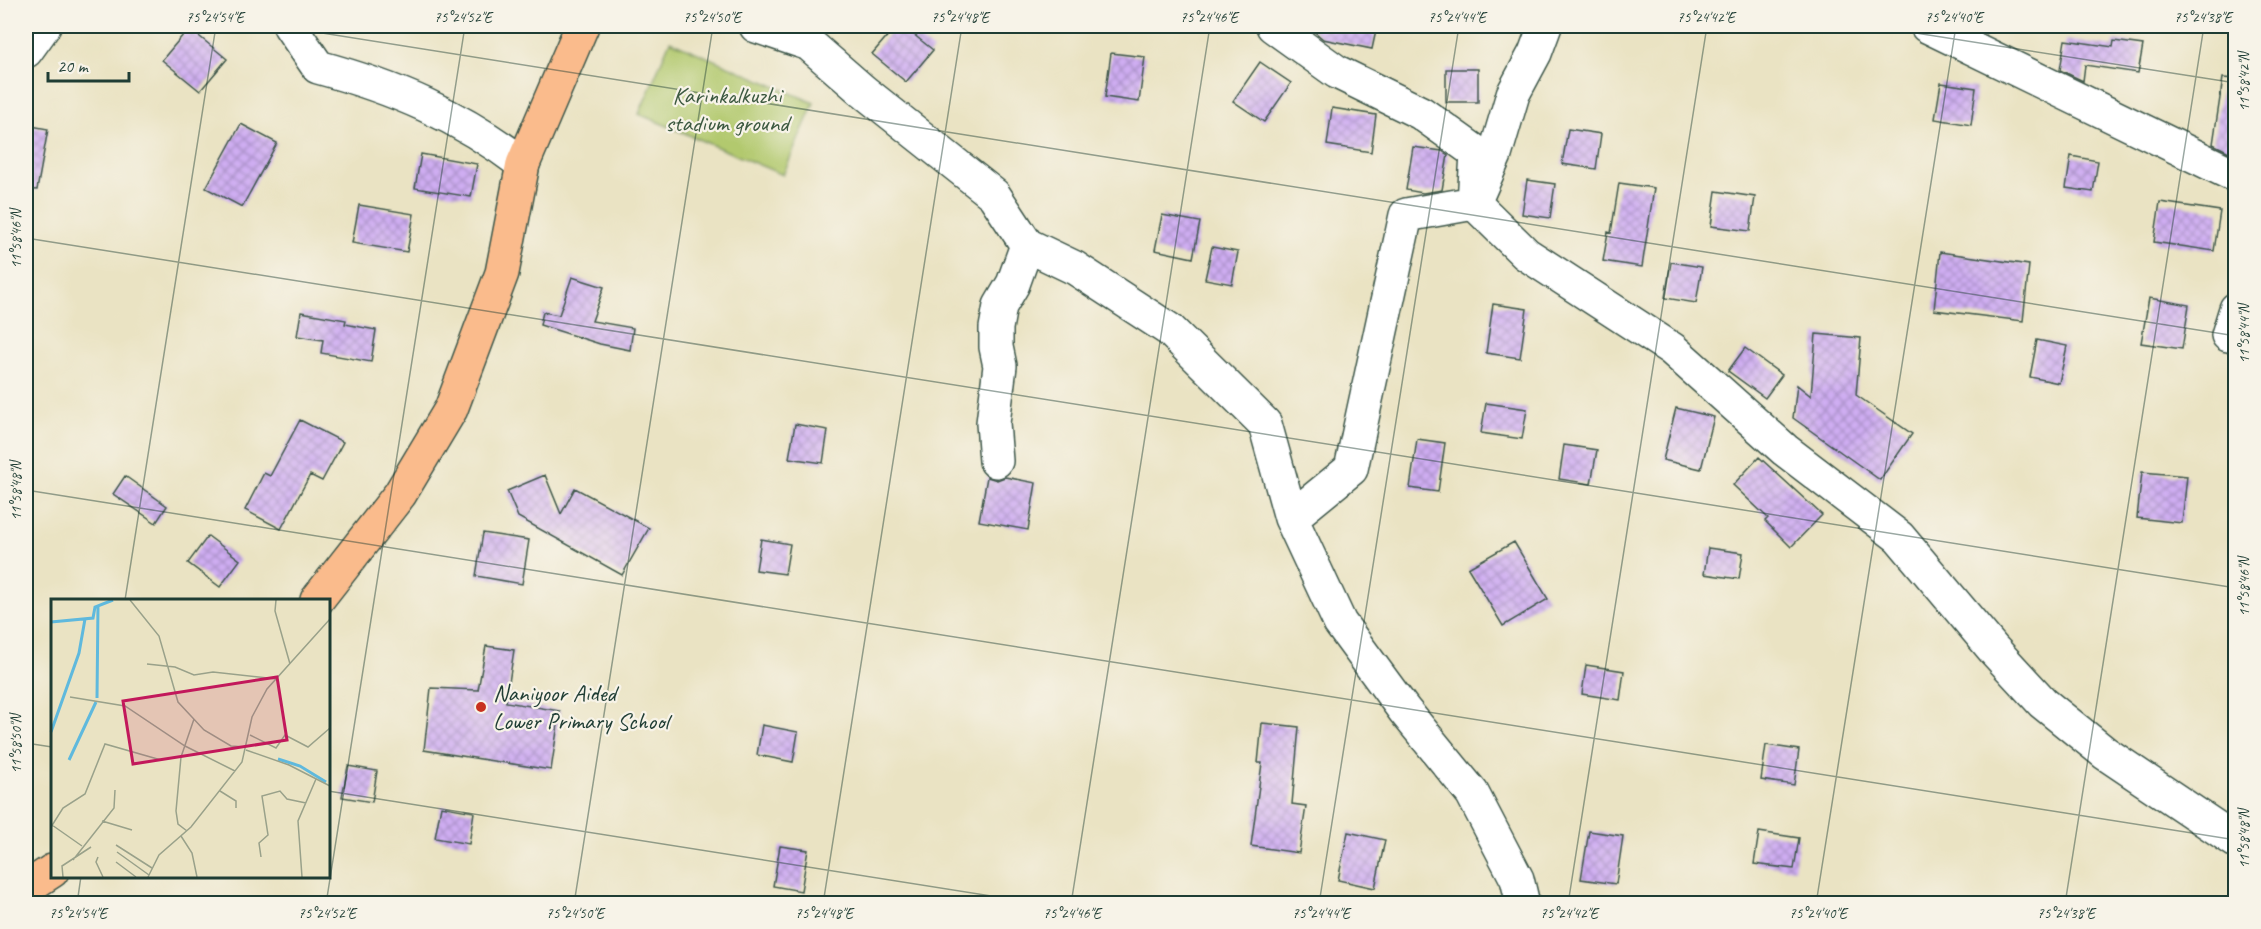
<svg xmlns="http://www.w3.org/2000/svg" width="2261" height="929" font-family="Caveat,sans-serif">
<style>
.green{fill:#b2c96e;stroke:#688351;stroke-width:1.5}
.building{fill:url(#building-cross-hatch)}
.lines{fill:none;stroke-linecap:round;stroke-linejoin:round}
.minor-casing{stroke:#3d5649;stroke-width:36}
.major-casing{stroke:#3d5649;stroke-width:36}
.minor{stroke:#fff;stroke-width:33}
.major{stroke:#fabb8c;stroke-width:33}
.ticks{fill:none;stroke:#1f3d34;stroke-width:1.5;stroke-opacity:0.45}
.poi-dot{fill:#c8321e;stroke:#f7f3e8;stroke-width:2}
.labels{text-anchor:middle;stroke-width:4.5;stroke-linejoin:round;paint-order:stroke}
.park-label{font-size:24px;fill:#3c5940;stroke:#f7f3e8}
.poi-label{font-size:24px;fill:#1f3d34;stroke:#f7f3e8;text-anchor:start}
.inset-river{fill:none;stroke:#5fb9dd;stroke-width:3}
.inset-road{fill:none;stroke:#99a18a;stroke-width:1.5}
.view{fill:#c2185b;fill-opacity:0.15;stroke:#c2185b;stroke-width:3}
.inset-edge{fill:none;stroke:#1f3d34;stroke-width:3}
.neatline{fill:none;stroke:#1f3d34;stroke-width:2}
.ticks-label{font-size:15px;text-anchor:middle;fill:#1f3d34}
</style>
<defs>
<pattern id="building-cross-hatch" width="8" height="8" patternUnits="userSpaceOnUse" patternTransform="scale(1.5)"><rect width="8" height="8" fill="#cfadf2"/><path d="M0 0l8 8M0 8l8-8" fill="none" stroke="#a78ec5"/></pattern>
</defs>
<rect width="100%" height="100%" fill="#f7f3e8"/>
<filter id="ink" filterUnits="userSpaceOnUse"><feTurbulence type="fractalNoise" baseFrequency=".0167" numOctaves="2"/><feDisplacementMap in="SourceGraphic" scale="12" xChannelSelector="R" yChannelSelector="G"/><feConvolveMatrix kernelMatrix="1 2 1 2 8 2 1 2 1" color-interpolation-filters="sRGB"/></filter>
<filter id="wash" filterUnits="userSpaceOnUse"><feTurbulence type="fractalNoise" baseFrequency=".008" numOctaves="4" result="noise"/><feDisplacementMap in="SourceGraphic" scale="24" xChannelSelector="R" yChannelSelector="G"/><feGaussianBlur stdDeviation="1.35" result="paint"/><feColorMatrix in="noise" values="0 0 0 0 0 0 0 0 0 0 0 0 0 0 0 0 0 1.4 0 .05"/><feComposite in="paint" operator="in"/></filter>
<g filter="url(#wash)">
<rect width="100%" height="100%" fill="#eae3c3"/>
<path class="green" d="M 670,41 L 814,103 L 783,175 L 639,114 Z"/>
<g id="blocks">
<path class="building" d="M 896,26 L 903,26 L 933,50 L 906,82 L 872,54 Z
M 1308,26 L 1377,26 L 1372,49 L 1323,39 Z
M 189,28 L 227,59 L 200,91 L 162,60 Z
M 2065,40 L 2113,47 L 2114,41 L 2143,45 L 2138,73 L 2085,65 L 2083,81 L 2060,70 Z
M 1111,53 L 1145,57 L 1139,102 L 1105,97 Z
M 1260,62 L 1291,83 L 1264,122 L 1233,101 Z
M 1446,69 L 1478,69 L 1478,102 L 1446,102 Z
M 2223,78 L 2235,79 L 2235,155 L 2213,144 Z
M 1941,83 L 1976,88 L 1971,125 L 1935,119 Z
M 1332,108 L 1376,115 L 1371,152 L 1327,145 Z
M 241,124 L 277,143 L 242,207 L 206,188 Z
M 26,125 L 48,129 L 37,190 L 26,189 Z
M 1568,129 L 1601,134 L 1596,169 L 1562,164 Z
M 1413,147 L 1442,151 L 1448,155 L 1442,190 L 1423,193 L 1406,190 Z
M 421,154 L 477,164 L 471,197 L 415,188 Z
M 2071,156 L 2098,161 L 2093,192 L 2066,188 Z
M 1527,180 L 1555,184 L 1550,218 L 1522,214 Z
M 1619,183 L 1654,188 L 1642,267 L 1603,261 L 1608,232 L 1611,233 Z
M 1716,191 L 1755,197 L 1750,231 L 1711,226 Z
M 2160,202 L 2220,211 L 2214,251 L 2154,242 Z
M 359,205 L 414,214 L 407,252 L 352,243 Z
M 1162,215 L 1200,222 L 1193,258 L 1155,250 Z
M 1212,247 L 1238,252 L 1232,284 L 1205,279 Z
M 1940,252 L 2029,265 L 2023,321 L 1934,310 Z
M 1671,262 L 1702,267 L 1696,303 L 1665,298 Z
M 572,277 L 604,287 L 592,321 L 633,328 L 630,350 L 600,344 L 540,325 L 543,312 L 559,315 Z
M 2149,298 L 2189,305 L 2182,349 L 2141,343 Z
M 1493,304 L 1527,309 L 1520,358 L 1486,353 Z
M 301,312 L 346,320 L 345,324 L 376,330 L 371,362 L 321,353 L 323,340 L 297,336 Z
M 1816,334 L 1861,338 L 1856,395 L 1912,434 L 1880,480 L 1793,418 L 1797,385 L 1811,396 Z
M 2037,340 L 2067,346 L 2059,383 L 2030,377 Z
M 1745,348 L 1782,375 L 1765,398 L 1728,371 Z
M 1486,403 L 1527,409 L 1522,439 L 1481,433 Z
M 1676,408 L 1714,417 L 1701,469 L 1663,460 Z
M 300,420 L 343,442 L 322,481 L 310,475 L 281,529 L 245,510 L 264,473 L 270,476 Z
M 795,424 L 828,430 L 823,463 L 789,458 Z
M 1417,439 L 1445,443 L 1438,492 L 1410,488 Z
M 1564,445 L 1597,450 L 1591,484 L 1559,479 Z
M 1759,457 L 1822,515 L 1791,547 L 1765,521 L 1768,518 L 1733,485 Z
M 2142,472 L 2187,476 L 2182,523 L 2137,518 Z
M 545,475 L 561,514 L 575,488 L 649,528 L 622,575 L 518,517 L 507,491 Z
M 125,476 L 167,506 L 156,523 L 113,494 Z
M 987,477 L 997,480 L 1005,477 L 1036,483 L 1028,530 L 979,521 Z
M 483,533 L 529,540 L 522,584 L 476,576 Z
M 208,536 L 240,560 L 220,587 L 188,563 Z
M 761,539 L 790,544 L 785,574 L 756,570 Z
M 1514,542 L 1548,599 L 1503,626 L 1468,568 Z
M 1708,548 L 1743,553 L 1739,579 L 1704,574 Z
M 486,646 L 514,650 L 506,702 L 560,711 L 551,770 L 424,750 L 431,688 L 478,690 Z
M 1586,665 L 1624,671 L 1620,700 L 1582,694 Z
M 1262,723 L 1299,727 L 1292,804 L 1306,806 L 1299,853 L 1251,846 L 1262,763 L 1258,763 Z
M 762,725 L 798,732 L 793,762 L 757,755 Z
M 1766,745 L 1799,750 L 1794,785 L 1761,780 Z
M 348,766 L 377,771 L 372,802 L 342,797 Z
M 441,806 L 474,812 L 469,844 L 435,838 Z
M 1589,831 L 1623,836 L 1616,884 L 1581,879 Z
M 1348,832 L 1385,840 L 1375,888 L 1338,880 Z
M 1759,832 L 1799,838 L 1794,869 L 1754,864 Z
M 780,846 L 808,850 L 801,891 L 773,886 Z"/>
</g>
</g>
<g filter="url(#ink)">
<use href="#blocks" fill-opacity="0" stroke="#3d5649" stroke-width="1.5"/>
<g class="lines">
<defs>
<path id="minor" d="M 290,26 L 318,67 C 395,88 459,115 523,164
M 756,26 L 809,44 L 863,91 L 994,195 L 1027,245 L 1075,268 L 1170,330 L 1265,424 L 1291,518 L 1340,623 L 1404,710 L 1472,793 L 1517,879 L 1523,904
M 1273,26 L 1337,72 L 1421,113 L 1477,153 L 1474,203 L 1526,254 L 1672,349 L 1785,450 L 1899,537 L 1994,650 L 2043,703 L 2105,753 L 2236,841
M 1927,26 L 2236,176
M 26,51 L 44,26
M 2228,335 L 2236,309
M 996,461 L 993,423 L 1000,366 L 996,347 L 996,328 L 1000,306 L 1013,284 L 1027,245
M 1291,518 L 1351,469 L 1406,215 L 1474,203 L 1495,155 L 1513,94 L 1535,53 L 1545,26"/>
<path id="major" d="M 317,600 L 400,494 L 451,409 L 502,273 L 523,164 L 582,26
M 26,888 L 52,871"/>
</defs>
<use href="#minor" class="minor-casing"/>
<use href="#major" class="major-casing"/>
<use href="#minor" class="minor"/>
<use href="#major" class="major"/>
</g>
</g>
<path class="ticks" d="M 278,26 L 2236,336M 1871,26 L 2236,83M 26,238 L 2236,588M 26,490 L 2236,840M 125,600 L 216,26M 26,743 L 52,747M 328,791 L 1041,904M 77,904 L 81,876M 326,904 L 465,26M 574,904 L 713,26M 823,904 L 962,26M 1071,904 L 1210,26M 1319,904 L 1459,26M 1568,904 L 1707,26M 1816,904 L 1956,26M 2065,904 L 2204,26"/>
<circle class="poi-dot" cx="481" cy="707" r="6"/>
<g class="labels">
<g class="park-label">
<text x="727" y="103">Karinkalkuzhi<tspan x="727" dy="28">stadium ground</tspan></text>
</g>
<g class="poi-label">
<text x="493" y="701">Naniyoor Aided<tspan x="493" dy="28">Lower Primary School</tspan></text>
</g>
</g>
<g transform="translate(51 599)">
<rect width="279" height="279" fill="#eae3c3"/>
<path class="inset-river" d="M 0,23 L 42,19 L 44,8 L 62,1M 46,99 L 47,6M 0,133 L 28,54 L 34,20M 227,160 L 249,167 L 275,183M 18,161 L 45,103"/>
<path class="inset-road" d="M 79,1 L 108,37 L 127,103 L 153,131 L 180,147 L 195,148M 225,1 L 224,12 L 239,65M 96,65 L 124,68 L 143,76 L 162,73 L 226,80M 19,98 L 74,107 L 134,147 L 184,172M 199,136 L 225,149 L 234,136 L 257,148 L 279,129M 195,151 L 238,166 L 279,187M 169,192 L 185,202 L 185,209M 51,222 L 81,231M 1,226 L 31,247M 0,228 L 12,209 L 34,195 L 54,145 L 110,161M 136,232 L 127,225 L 125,212 L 130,158 L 143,120M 130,237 L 141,254 L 146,278M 65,246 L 101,269M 66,253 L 98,276M 47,258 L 45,263 L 52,278M 210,258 L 208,244 L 217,236 L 211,197 L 229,192 L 236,200 L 255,204M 22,261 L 63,209 L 64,191M 65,263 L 85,278M 12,278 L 11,267 L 40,248M 97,278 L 108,256 L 140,228 L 191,163 L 201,118 L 216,90 L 279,20M 251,278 L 247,222 L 265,180"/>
<path class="view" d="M 226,78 L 236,141 L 82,165 L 72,102 Z"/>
<rect width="279" height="279" class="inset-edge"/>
</g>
<rect width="2261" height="929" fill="none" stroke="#f7f3e8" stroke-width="66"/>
<path d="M48 72v9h81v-9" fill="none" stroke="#1f3d34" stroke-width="3"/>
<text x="57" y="72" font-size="18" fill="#1f3d34" stroke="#f7f3e8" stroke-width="4.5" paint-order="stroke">20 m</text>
<rect x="33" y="33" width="2195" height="863" class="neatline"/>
<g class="ticks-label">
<text x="215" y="22">75°24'54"E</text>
<text x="463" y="22">75°24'52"E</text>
<text x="712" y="22">75°24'50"E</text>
<text x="960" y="22">75°24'48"E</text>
<text x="1209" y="22">75°24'46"E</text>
<text x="1457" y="22">75°24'44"E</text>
<text x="1706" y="22">75°24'42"E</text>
<text x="1954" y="22">75°24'40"E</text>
<text x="2203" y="22">75°24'38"E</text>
<text transform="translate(2244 82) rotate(-90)" y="5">11°58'42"N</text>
<text transform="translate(16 239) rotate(-90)" y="5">11°58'46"N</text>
<text transform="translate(2244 334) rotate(-90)" y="5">11°58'44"N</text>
<text transform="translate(16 491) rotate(-90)" y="5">11°58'48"N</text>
<text transform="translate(2244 587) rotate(-90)" y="5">11°58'46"N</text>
<text transform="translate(16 744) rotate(-90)" y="5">11°58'50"N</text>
<text transform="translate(2244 839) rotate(-90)" y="5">11°58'48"N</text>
<text x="78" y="918">75°24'54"E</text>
<text x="327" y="918">75°24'52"E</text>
<text x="575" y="918">75°24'50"E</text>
<text x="824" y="918">75°24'48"E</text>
<text x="1072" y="918">75°24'46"E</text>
<text x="1321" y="918">75°24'44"E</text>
<text x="1569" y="918">75°24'42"E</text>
<text x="1818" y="918">75°24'40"E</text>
<text x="2066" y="918">75°24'38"E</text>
</g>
</svg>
